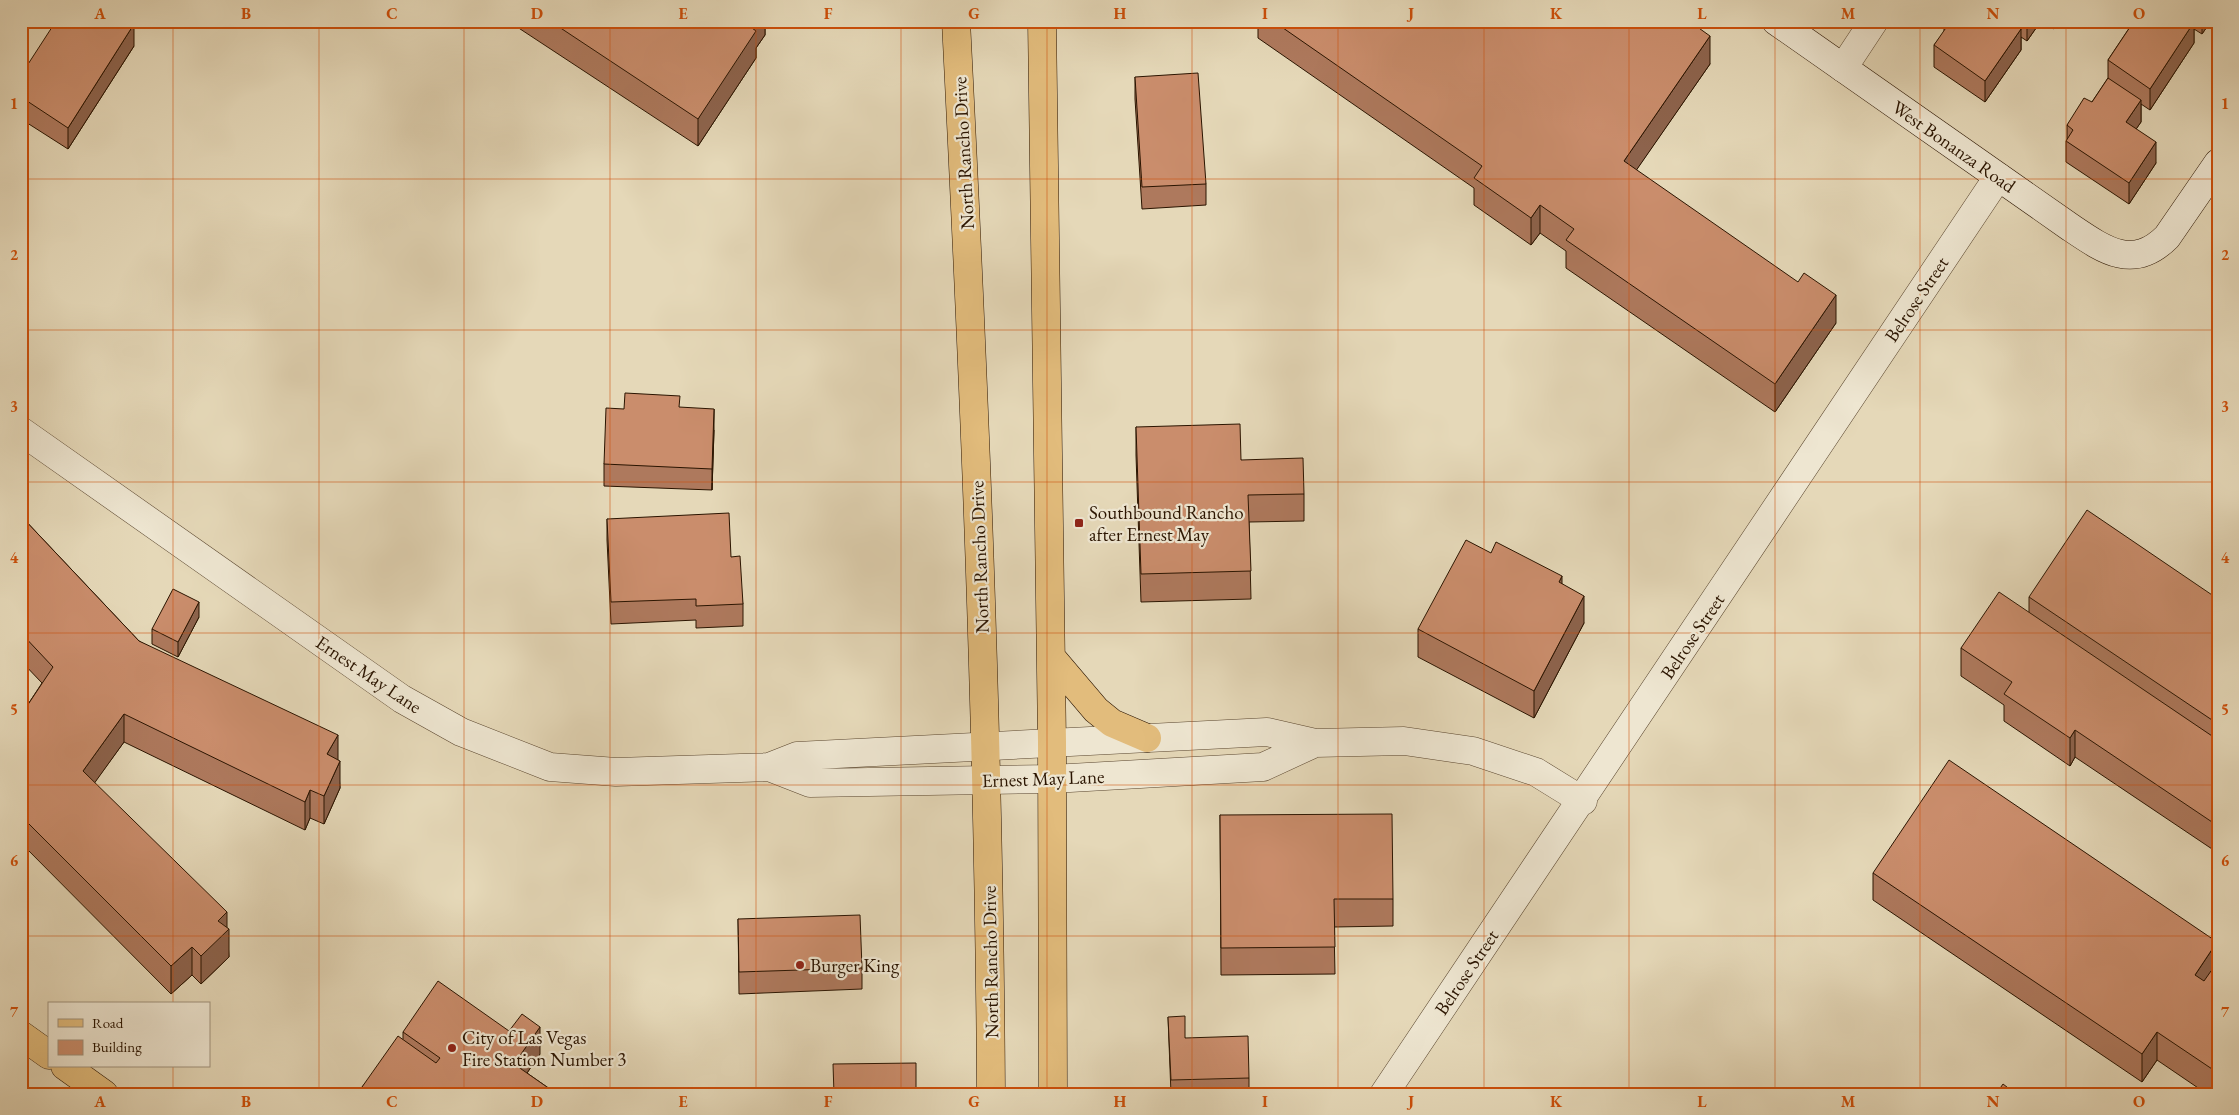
<svg xmlns="http://www.w3.org/2000/svg" width="2239" height="1115" font-family="'EB Garamond',serif">
<style>
.lines{fill:none;stroke-linecap:round;stroke-linejoin:round}
.street-casing{stroke:#59452e;stroke-width:29}
.secondary-casing{stroke:#2a1400;stroke-width:29}
.primary-casing{stroke:#2a1400;stroke-width:29}
.street{stroke:#eee6d1;stroke-width:28}
.secondary{stroke:#eee6d1;stroke-width:28}
.primary{stroke:#e2bc7c;stroke-width:28}
.wall{fill:#ae795d;stroke:#2a1400}
.shaded-wall{fill:#8d634c;stroke:#2a1400}
.building{fill:#ca8d6c;stroke:#2a1400}
.grid{fill:none;stroke:#cc4f0a;stroke-width:1;stroke-opacity:0.55}
.poi-dot{fill:#8f2418;stroke:#eee6d1;stroke-width:2}
.labels{text-anchor:middle;stroke-width:4.5;stroke-linejoin:round;paint-order:stroke}
.street-label{font-size:19px;fill:#2a1400;stroke:#eee6d1}
.poi-label{font-size:19px;fill:#2a1400;stroke:#eee6d1;text-anchor:start}
.neatline{fill:none;stroke:#cc4f0a;stroke-width:2}
.grid-label{font-size:16px;text-anchor:middle;font-weight:bold;fill:#cc4f0a}
</style>
<rect width="100%" height="100%" fill="#e5d8b8"/>
<filter id="stains"><feTurbulence type="fractalNoise" baseFrequency=".004" numOctaves="4"/><feColorMatrix values="0 0 0 0 .2 0 0 0 0 .09 0 0 0 0 .02 0 0 0 .5 -.17"/></filter>
<radialGradient id="worn" r=".72"><stop offset=".6" stop-color="#630" stop-opacity="0"/><stop offset="1" stop-color="#630" stop-opacity=".3"/></radialGradient>
<g class="lines">
<defs>
<path id="street" d="M 1843,68 L 1874,21
M 21,431 L 402,699 L 461,732 L 550,767 L 616,772 L 769,767 L 797,756 L 1267,732 L 1315,743 L 1404,741 L 1473,751 L 1536,772 L 1583,801
M 769,767 L 810,783 L 1052,779 L 1263,767 L 1315,743
M 1384,1094 C 1590,789 1793,482 1998,177"/>
<path id="secondary" d="M 1776,21 L 2070,227 C 2104,250 2133,271 2167,237 L 2218,163"/>
<path id="primary" d="M 956,21 C 974,378 989,736 991,1094
M 1042,21 L 1052,742 L 1053,1094
M 1051,657 L 1096,710 L 1112,723 L 1147,738
M 21,1035 L 49,1055
M 65,1066 L 104,1094"/>
</defs>
<use href="#street" class="street-casing"/>
<use href="#secondary" class="secondary-casing"/>
<use href="#primary" class="primary-casing"/>
<use href="#street" class="street"/>
<use href="#secondary" class="secondary"/>
<use href="#primary" class="primary"/>
</g>
<path class="wall" d="M 508,21 L 765,21 L 765,35 L 756,48 L 756,58 L 698,146 Z
M 1258,21 L 1689,21 L 1710,64 L 1636,170 L 1836,323 L 1775,412 L 1566,268 L 1566,251 L 1540,233 L 1531,245 L 1474,205 L 1474,188 L 1258,38 Z
M 1944,21 L 2041,21 L 2027,41 L 2021,37 L 2021,50 L 1985,102 L 1934,67 L 1934,45 L 1944,32 Z
M 2043,21 L 2059,21 L 2054,29 Z
M 2134,21 L 2211,21 L 2202,34 L 2194,29 L 2194,43 L 2150,110 L 2141,104 L 2141,122 L 2136,129 L 2156,163 L 2129,204 L 2066,162 L 2066,141 L 2067,140 L 2067,125 L 2092,102 L 2108,78 L 2108,60 Z
M 134,46 L 68,149 L 21,119 L 21,75 Z
M 1135,77 L 1206,184 L 1206,205 L 1142,209 L 1135,99 Z
M 2218,265 L 2218,290 L 2213,286 L 2213,272 Z
M 680,408 L 714,430 L 712,490 L 604,486 L 604,464 L 624,409 Z
M 1136,427 L 1241,460 L 1304,494 L 1304,521 L 1249,522 L 1251,599 L 1141,602 L 1136,455 Z
M 21,516 L 139,641 L 338,760 L 340,788 L 324,824 L 310,818 L 305,830 L 124,742 L 94,783 L 227,928 L 229,957 L 201,984 L 192,975 L 171,994 L 21,843 L 21,715 L 42,683 L 21,661 Z
M 607,519 L 731,557 L 743,604 L 743,626 L 696,628 L 696,620 L 611,624 L 607,540 Z
M 1491,553 L 1562,584 L 1584,623 L 1534,718 L 1418,657 L 1418,629 Z
M 2029,597 L 2218,599 L 2218,853 L 2075,757 L 2070,766 L 2004,721 L 2004,705 L 1961,676 L 1961,648 L 2029,612 Z
M 199,617 L 178,657 L 152,644 L 152,629 Z
M 1220,815 L 1393,899 L 1393,926 L 1334,927 L 1335,974 L 1221,975 Z
M 1873,873 L 2217,969 L 2215,973 L 2218,975 L 2218,1094 L 2207,1094 L 2157,1060 L 2142,1082 L 1873,900 Z
M 738,919 L 862,968 L 862,989 L 739,994 Z
M 1168,1017 L 1185,1038 L 1249,1078 L 1249,1092 L 1171,1094 Z
M 509,1031 L 540,1054 L 527,1073 L 557,1094 L 362,1094 L 362,1087 L 403,1039 L 403,1032 Z"/>
<path class="shaded-wall" d="M 756,21 L 765,21 L 765,35 L 756,48 L 756,58 L 698,146 L 698,119 Z
M 2027,21 L 2041,21 L 2027,41 Z
M 2054,21 L 2059,21 L 2054,29 Z
M 2202,21 L 2211,21 L 2202,34 Z
M 2194,22 L 2194,43 L 2150,110 L 2150,89 Z
M 134,24 L 134,46 L 68,149 L 68,128 Z
M 2021,29 L 2021,50 L 1985,102 L 1985,81 Z
M 1710,36 L 1710,64 L 1624,188 L 1624,161 Z
M 2141,100 L 2141,122 L 2126,144 L 2126,122 Z
M 2156,142 L 2156,163 L 2129,204 L 2129,183 Z
M 25,153 L 25,174 L 21,179 L 21,158 Z
M 1540,205 L 1540,233 L 1531,245 L 1531,218 Z
M 1836,295 L 1836,323 L 1775,412 L 1775,384 Z
M 714,409 L 714,430 L 712,490 L 712,469 Z
M 1562,576 L 1562,604 L 1559,582 Z
M 1584,596 L 1584,623 L 1534,718 L 1534,691 Z
M 199,602 L 199,617 L 178,657 L 178,642 Z
M 124,714 L 124,742 L 83,799 L 83,771 Z
M 2075,730 L 2075,757 L 2070,766 L 2070,738 Z
M 338,735 L 338,762 L 327,754 Z
M 340,761 L 340,788 L 324,824 L 324,796 Z
M 310,790 L 310,818 L 305,830 L 305,802 Z
M 227,912 L 227,931 L 229,929 L 229,957 L 201,984 L 201,956 L 218,921 Z
M 2217,942 L 2217,969 L 2195,1003 L 2195,975 Z
M 192,947 L 192,975 L 171,994 L 171,966 Z
M 540,1027 L 540,1054 L 514,1092 L 514,1064 Z
M 2157,1032 L 2157,1060 L 2142,1082 L 2142,1054 Z"/>
<path class="building" d="M 56,21 L 130,21 L 134,24 L 68,128 L 21,97 L 21,75 Z
M 550,21 L 756,21 L 752,28 L 756,31 L 698,119 Z
M 1273,21 L 1689,21 L 1710,36 L 1624,161 L 1798,282 L 1804,273 L 1836,295 L 1775,384 L 1566,240 L 1574,229 L 1540,205 L 1531,218 L 1474,178 L 1482,166 Z
M 1949,21 L 2010,21 L 2021,29 L 1985,81 L 1934,45 L 1950,22 Z
M 2134,21 L 2193,21 L 2194,22 L 2150,89 L 2108,60 Z
M 1198,73 L 1206,184 L 1142,187 L 1135,77 Z
M 2108,78 L 2141,100 L 2126,122 L 2156,142 L 2129,183 L 2066,141 L 2073,130 L 2067,125 L 2084,98 L 2092,102 Z
M 21,151 L 25,153 L 21,158 Z
M 2218,265 L 2218,275 L 2213,272 Z
M 625,393 L 680,396 L 679,407 L 714,409 L 712,469 L 604,464 L 606,408 L 624,409 Z
M 1240,424 L 1241,460 L 1303,458 L 1304,494 L 1248,495 L 1251,571 L 1141,574 L 1136,427 Z
M 2087,510 L 2218,599 L 2218,724 L 2029,597 Z
M 729,513 L 731,557 L 740,556 L 743,604 L 696,606 L 696,599 L 611,602 L 607,519 Z
M 21,516 L 139,641 L 338,735 L 327,754 L 340,761 L 324,796 L 310,790 L 305,802 L 124,714 L 83,771 L 227,912 L 218,921 L 229,929 L 201,956 L 192,947 L 171,966 L 21,816 L 21,715 L 53,667 L 21,633 Z
M 1466,540 L 1491,553 L 1496,542 L 1562,576 L 1559,582 L 1584,596 L 1534,691 L 1418,629 Z
M 173,589 L 199,602 L 178,642 L 152,629 Z
M 1999,592 L 2218,740 L 2218,826 L 2075,730 L 2070,738 L 2004,694 L 2012,682 L 1961,648 Z
M 1949,760 L 2217,942 L 2195,975 L 2204,981 L 2211,971 L 2218,975 L 2218,1073 L 2157,1032 L 2142,1054 L 1873,873 Z
M 1392,814 L 1393,899 L 1334,899 L 1335,947 L 1221,948 L 1220,815 Z
M 860,915 L 862,968 L 739,972 L 738,919 Z
M 438,981 L 509,1031 L 522,1014 L 540,1027 L 514,1064 L 557,1094 L 372,1094 L 362,1087 L 398,1036 L 436,1063 L 440,1058 L 403,1032 Z
M 1185,1016 L 1185,1038 L 1248,1036 L 1249,1078 L 1171,1080 L 1168,1017 Z
M 916,1063 L 916,1094 L 834,1094 L 833,1064 Z
M 2003,1084 L 2016,1094 L 1996,1094 Z"/>
<path class="grid" d="M 173,21 L 173,1004M 319,21 L 319,1094M 464,21 L 464,1094M 610,21 L 610,1094M 756,21 L 756,1094M 901,21 L 901,1094M 1047,21 L 1047,1094M 1192,21 L 1192,1094M 1338,21 L 1338,1094M 1484,21 L 1484,1094M 1629,21 L 1629,1094M 1775,21 L 1775,1094M 1920,21 L 1920,1094M 2066,21 L 2066,1094M 21,179 L 2218,179M 21,330 L 2218,330M 21,482 L 2218,482M 21,633 L 2218,633M 21,785 L 2218,785M 21,936 L 2218,936M 173,1066 L 173,1094"/>
<g class="poi-dot">
<rect x="1074" y="518" width="10" height="10" rx="2.5"/>
<circle cx="800" cy="965" r="5"/>
<circle cx="452" cy="1048" r="5"/>
</g>
<g class="labels">
<g class="street-label">
<text transform="translate(1954 146) rotate(35)" y="7">West Bonanza Road</text>
<text transform="translate(963 153) rotate(-93)" y="7">North Rancho Drive</text>
<text transform="translate(1916 299) rotate(-56)" y="7">Belrose Street</text>
<text transform="translate(979 557) rotate(-92)" y="7">North Rancho Drive</text>
<text transform="translate(1692 636) rotate(-56)" y="7">Belrose Street</text>
<text transform="translate(369 674) rotate(34)" y="7">Ernest May Lane</text>
<text transform="translate(1043 778) rotate(-2)" y="7">Ernest May Lane</text>
<text transform="translate(990 962) rotate(-91)" y="7">North Rancho Drive</text>
<text transform="translate(1466 972) rotate(-56)" y="7">Belrose Street</text>
</g>
<g class="poi-label">
<text x="1089" y="519">Southbound Rancho<tspan x="1089" dy="22">after Ernest May</tspan></text>
<text x="810" y="972">Burger King</text>
<text x="462" y="1044">City of Las Vegas<tspan x="462" dy="22">Fire Station Number 3</tspan></text>
</g>
</g>
<rect width="2239" height="1115" fill="none" stroke="#e5d8b8" stroke-width="55"/>
<rect x="48" y="1002" width="162" height="65" fill="#eee6d1" stroke="#a0927d"/>
<rect x="58" y="1019" width="25" height="8" fill="#e2bc7c" stroke="#a0927d"/>
<text x="92" y="1028" font-size="15" fill="#2a1400">Road</text>
<rect x="58" y="1040" width="25" height="15" fill="#ca8d6c" stroke="#a0927d"/>
<text x="92" y="1052" font-size="15" fill="#2a1400">Building</text>
<rect x="28" y="28" width="2184" height="1060" class="neatline"/>
<g class="grid-label">
<text x="100" y="19">A</text>
<text x="246" y="19">B</text>
<text x="392" y="19">C</text>
<text x="537" y="19">D</text>
<text x="683" y="19">E</text>
<text x="828" y="19">F</text>
<text x="974" y="19">G</text>
<text x="1120" y="19">H</text>
<text x="1265" y="19">I</text>
<text x="1411" y="19">J</text>
<text x="1556" y="19">K</text>
<text x="1702" y="19">L</text>
<text x="1848" y="19">M</text>
<text x="1993" y="19">N</text>
<text x="2139" y="19">O</text>
<text x="14" y="109">1</text>
<text x="2225" y="109">1</text>
<text x="14" y="260">2</text>
<text x="2225" y="260">2</text>
<text x="14" y="412">3</text>
<text x="2225" y="412">3</text>
<text x="14" y="563">4</text>
<text x="2225" y="563">4</text>
<text x="14" y="715">5</text>
<text x="2225" y="715">5</text>
<text x="14" y="866">6</text>
<text x="2225" y="866">6</text>
<text x="14" y="1017">7</text>
<text x="2225" y="1017">7</text>
<text x="100" y="1107">A</text>
<text x="246" y="1107">B</text>
<text x="392" y="1107">C</text>
<text x="537" y="1107">D</text>
<text x="683" y="1107">E</text>
<text x="828" y="1107">F</text>
<text x="974" y="1107">G</text>
<text x="1120" y="1107">H</text>
<text x="1265" y="1107">I</text>
<text x="1411" y="1107">J</text>
<text x="1556" y="1107">K</text>
<text x="1702" y="1107">L</text>
<text x="1848" y="1107">M</text>
<text x="1993" y="1107">N</text>
<text x="2139" y="1107">O</text>
</g>
<rect width="100%" height="100%" filter="url(#stains)"/>
<rect width="100%" height="100%" fill="url(#worn)"/>
</svg>
